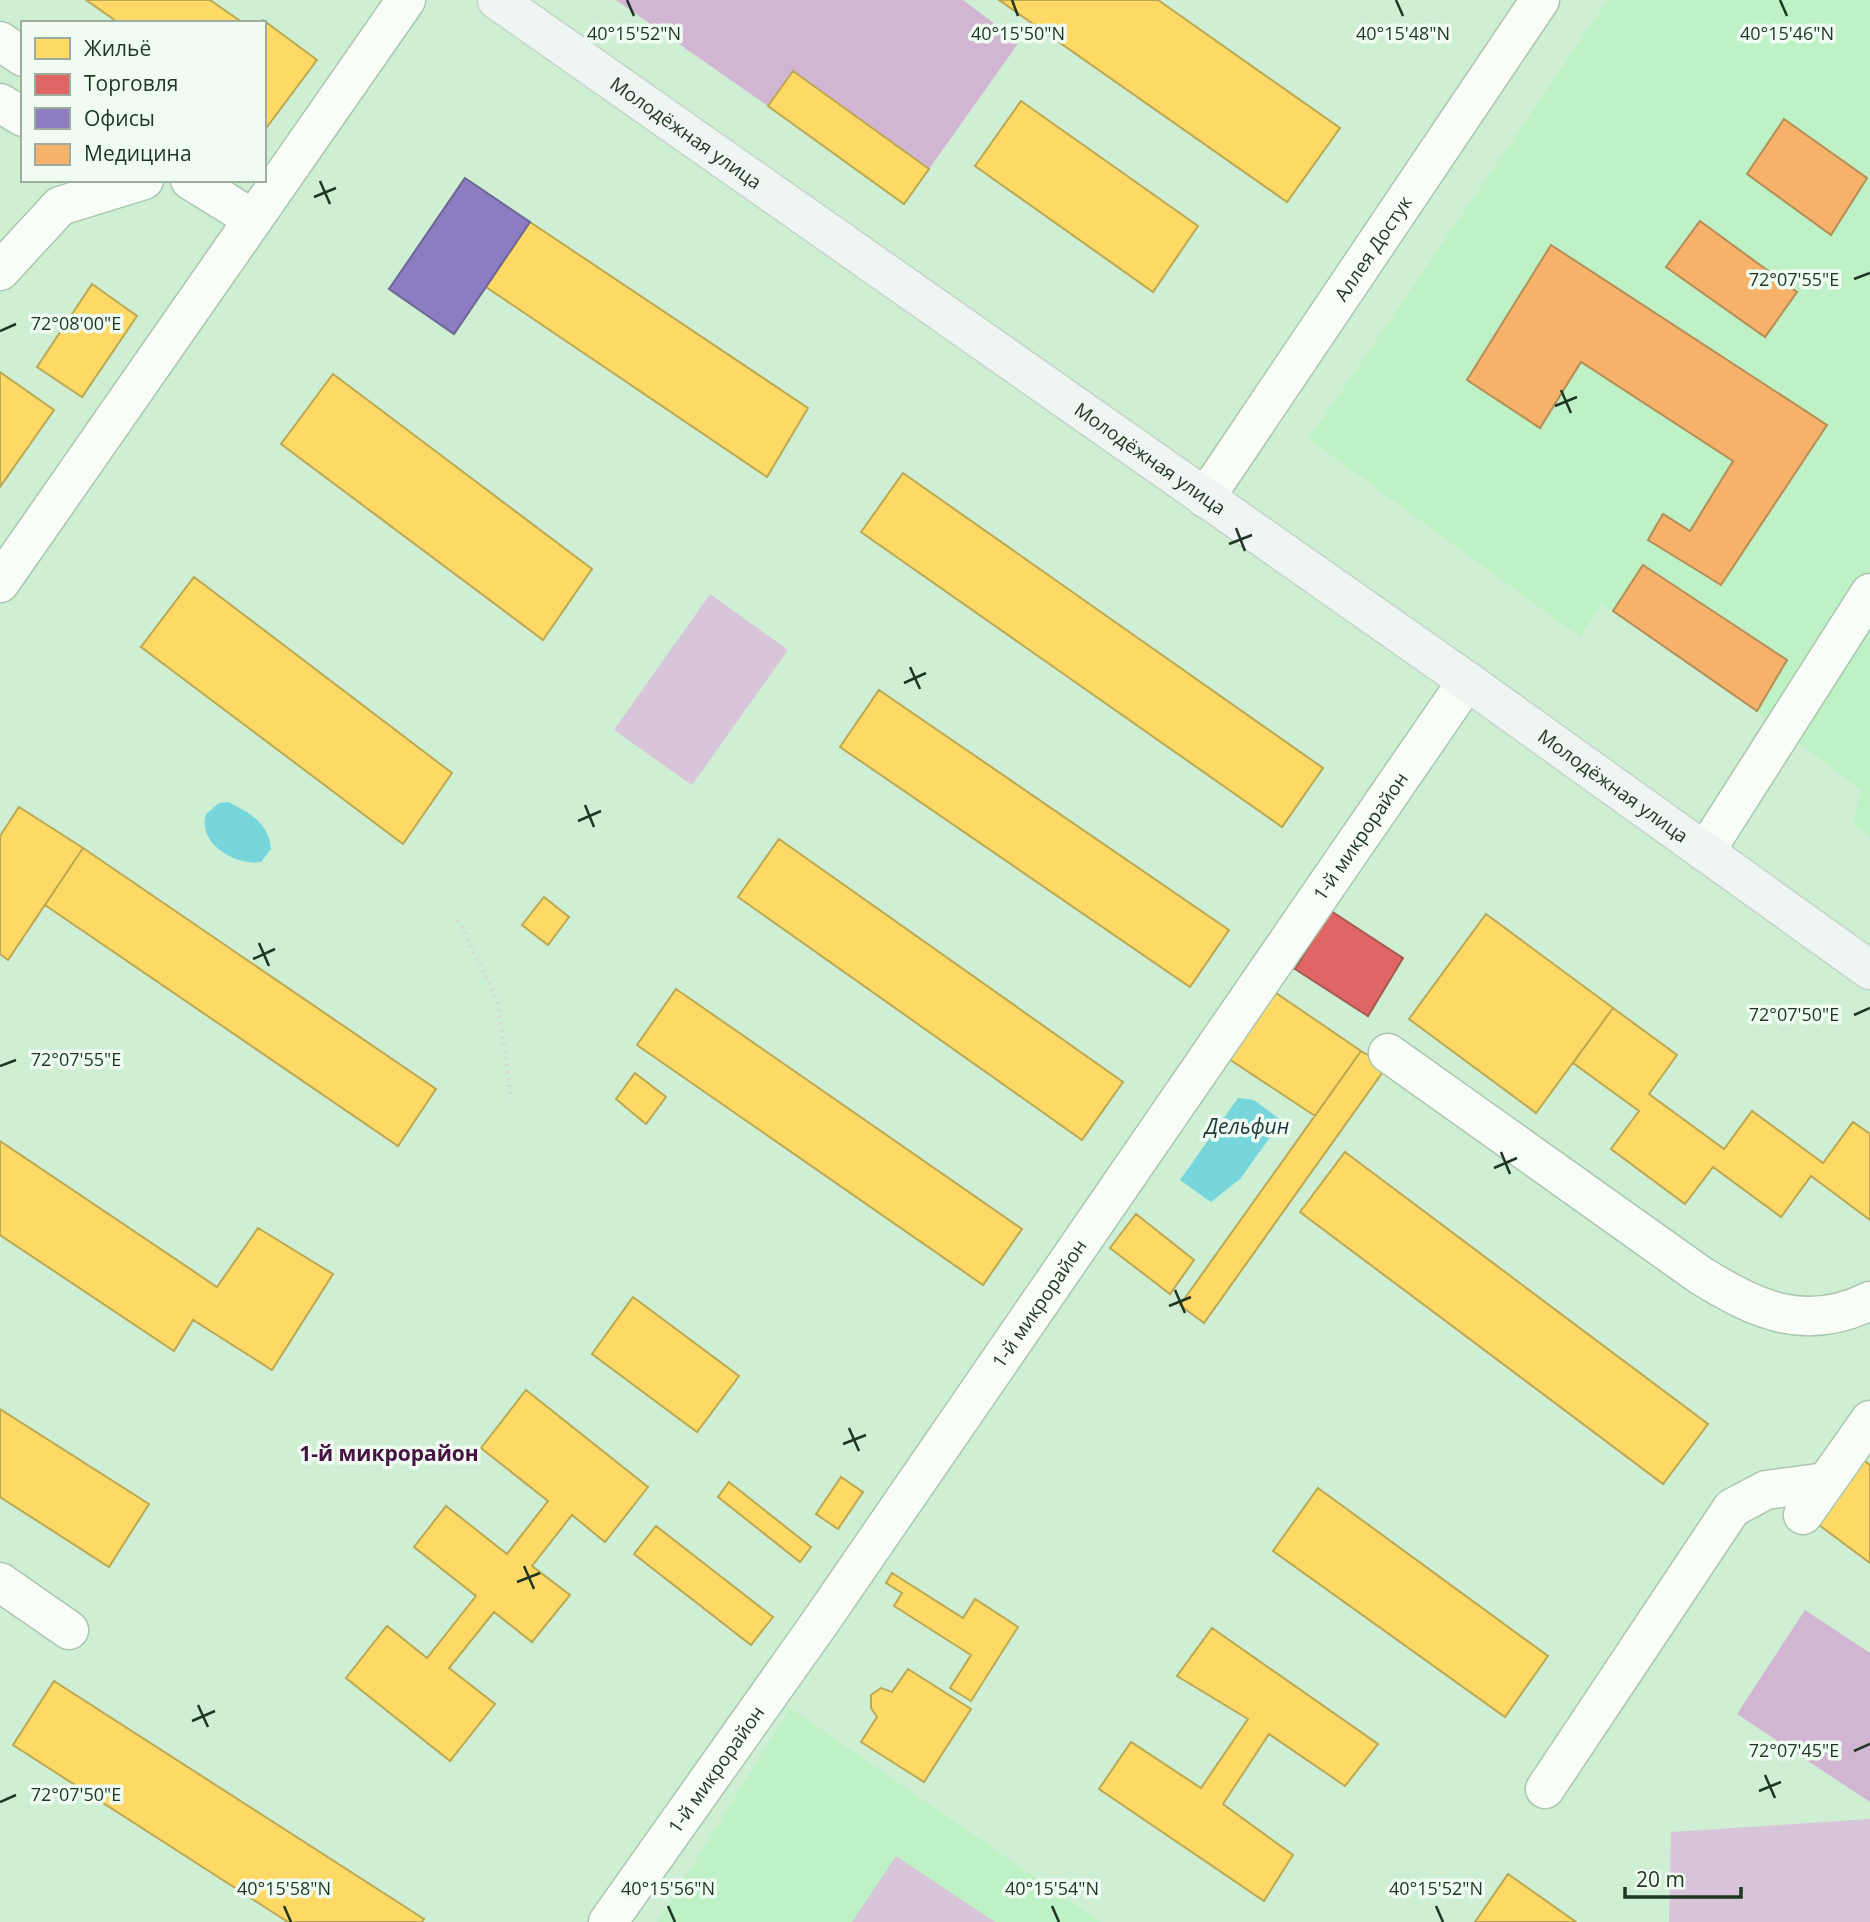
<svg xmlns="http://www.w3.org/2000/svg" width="1870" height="1922" font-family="'Open Sans',sans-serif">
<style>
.built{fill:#bef1c5}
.green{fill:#d8c5d9}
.forest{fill:#d2b5d2}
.water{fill:#76d6db}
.homes{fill:#ffd966;stroke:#bca852;stroke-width:2}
.shops{fill:#e06666;stroke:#a65852;stroke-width:2}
.offices{fill:#8e7cc3;stroke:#6c6793;stroke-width:2}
.health{fill:#f6b26b;stroke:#b58d55;stroke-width:2}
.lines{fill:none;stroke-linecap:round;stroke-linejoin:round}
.minor-casing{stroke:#acc6b0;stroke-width:41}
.major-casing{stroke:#c4d5c7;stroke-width:41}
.path{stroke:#d1dbd2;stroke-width:4.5;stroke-dasharray:2 5;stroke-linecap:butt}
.minor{stroke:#f8fdf8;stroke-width:38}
.major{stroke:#eff5f2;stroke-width:38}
.ticks{fill:none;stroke:#1e3622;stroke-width:2.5}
.labels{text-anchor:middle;stroke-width:7;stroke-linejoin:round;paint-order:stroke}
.street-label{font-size:19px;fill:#1e3622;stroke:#f0fcf1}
.water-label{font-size:21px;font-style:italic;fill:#1d383c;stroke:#f0fcf1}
.neighbourhood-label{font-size:21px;font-weight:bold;fill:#451444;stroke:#f0fcf1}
.ticks-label{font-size:18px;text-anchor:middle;fill:#1e3622;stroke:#f0fcf1;stroke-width:7;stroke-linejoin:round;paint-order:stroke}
</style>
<rect width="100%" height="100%" fill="#ceefd3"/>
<path class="built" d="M 1608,0 L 1870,0 L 1870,836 L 1854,825 L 1861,790 L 1757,711 L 1601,603 L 1580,637 L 1309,439 Z
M 790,1708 L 1100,1922 L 658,1922 Z"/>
<path class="green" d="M 710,594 L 788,650 L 692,785 L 614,730 Z
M 1870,1819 L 1870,1922 L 1669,1922 L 1671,1832 Z
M 896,1856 L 995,1922 L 852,1922 Z"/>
<path class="forest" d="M 616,0 L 963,0 L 1019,42 L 929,169 L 794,71 L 768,106 Z
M 1805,1610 L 1870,1653 L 1870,1802 L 1737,1714 Z"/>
<path class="water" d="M 228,802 C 249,812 269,823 271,849 L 261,862 C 236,866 197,844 206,814 L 219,803 Z
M 1238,1098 L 1254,1100 L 1282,1121 L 1240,1179 L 1211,1202 L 1180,1180 Z"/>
<path class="homes" d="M 86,0 L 210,0 L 243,23 L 119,23 Z
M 999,0 L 1158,0 L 1340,128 L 1287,202 Z
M 263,20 L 317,60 L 264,131 L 264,23 L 260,23 Z
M 793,71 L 929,169 L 904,204 L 768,106 Z
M 1021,101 L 1198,226 L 1153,292 L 975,166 Z
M 530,222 L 808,408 L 767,477 L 486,287 Z
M 92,284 L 137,316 L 82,397 L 37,367 Z
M 0,372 L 54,410 L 0,487 Z
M 333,374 L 592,569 L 543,640 L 281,444 Z
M 903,473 L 1323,768 L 1282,827 L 861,532 Z
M 194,577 L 452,773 L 403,844 L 141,647 Z
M 879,690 L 1229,930 L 1190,987 L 840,747 Z
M 19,807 L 83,848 L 8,960 L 0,954 L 0,836 Z
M 779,839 L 1123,1082 L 1082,1140 L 738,897 Z
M 83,848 L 436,1089 L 398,1146 L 45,905 Z
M 544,897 L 569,917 L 548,945 L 522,925 Z
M 1486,914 L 1613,1008 L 1536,1113 L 1409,1019 Z
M 676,989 L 1022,1229 L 983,1285 L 637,1045 Z
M 1276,993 L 1361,1051 L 1315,1116 L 1229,1059 Z
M 1613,1008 L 1677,1055 L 1649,1094 L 1724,1149 L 1752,1111 L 1823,1163 L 1853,1122 L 1870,1134 L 1870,1220 L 1811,1176 L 1781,1217 L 1713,1167 L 1685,1204 L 1611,1149 L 1639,1111 L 1573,1063 Z
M 1361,1051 L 1387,1066 L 1204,1323 L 1180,1305 Z
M 635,1073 L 666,1097 L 646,1124 L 616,1099 Z
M 0,1141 L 217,1287 L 258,1228 L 333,1274 L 272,1370 L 193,1320 L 174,1351 L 0,1235 Z
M 1345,1152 L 1708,1424 L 1663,1484 L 1300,1212 Z
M 1136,1214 L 1194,1260 L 1170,1294 L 1110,1248 Z
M 633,1297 L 739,1376 L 697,1432 L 592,1354 Z
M 526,1390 L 648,1487 L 605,1542 L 572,1515 L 532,1566 L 570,1595 L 532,1642 L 494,1612 L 449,1668 L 495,1704 L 450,1761 L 346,1678 L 387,1626 L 427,1658 L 476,1596 L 414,1547 L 446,1506 L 507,1554 L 548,1501 L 481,1448 Z
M 0,1409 L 149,1504 L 109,1567 L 0,1497 Z
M 1858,1456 L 1870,1465 L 1870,1563 L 1815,1522 Z
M 841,1477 L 863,1492 L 838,1529 L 816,1514 Z
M 729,1482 L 811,1547 L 800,1562 L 718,1497 Z
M 1318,1488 L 1548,1656 L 1505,1717 L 1273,1551 Z
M 656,1526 L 773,1617 L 751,1645 L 634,1554 Z
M 892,1573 L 963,1618 L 975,1599 L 1018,1627 L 971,1701 L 950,1688 L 971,1655 L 894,1606 L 902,1593 L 886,1583 Z
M 1212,1628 L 1378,1744 L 1345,1786 L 1269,1734 L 1223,1804 L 1293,1855 L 1264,1901 L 1099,1789 L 1131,1742 L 1201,1788 L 1248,1719 L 1177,1676 Z
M 908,1669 L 971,1709 L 924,1782 L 861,1742 L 877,1717 L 871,1708 L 871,1695 L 881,1688 L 892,1692 Z
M 54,1681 L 424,1919 L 422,1922 L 288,1922 L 13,1745 Z
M 1508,1874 L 1576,1922 L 1475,1922 Z"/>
<path class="shops" d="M 1331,911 L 1403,958 L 1368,1016 L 1295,969 Z"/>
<path class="offices" d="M 465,178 L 530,222 L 454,334 L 389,289 Z"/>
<path class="health" d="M 1784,119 L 1867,178 L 1831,235 L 1747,174 Z
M 1700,221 L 1797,292 L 1765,337 L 1666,267 Z
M 1551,245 L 1827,425 L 1721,585 L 1648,540 L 1663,514 L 1690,531 L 1733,461 L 1581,362 L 1540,428 L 1467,380 Z
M 1643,565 L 1787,660 L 1757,711 L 1613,611 Z"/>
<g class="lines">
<defs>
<g id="minor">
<path d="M 0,41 L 23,57"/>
<path d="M 0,103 L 23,117"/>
<path d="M 190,180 L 253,219"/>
<path d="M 0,271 L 60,206 L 144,180"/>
<path id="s1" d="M 1205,498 L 1540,0"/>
<path d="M 0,583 L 406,0"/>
<path d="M 1705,852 L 1870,593"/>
<path d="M 1388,1053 L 1700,1275 C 1757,1310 1805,1333 1870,1301"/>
<path d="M 1803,1515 L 1870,1420"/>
<path d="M 0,1582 L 69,1630"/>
<path d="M 1545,1789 L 1732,1508 L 1766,1490 L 1826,1482"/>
<path id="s2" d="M 608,1922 L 821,1621 L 1467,681"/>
</g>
<g id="major">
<path id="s3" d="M 497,0 L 1467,681 L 1870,970"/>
</g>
</defs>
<use href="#minor" class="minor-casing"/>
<use href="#major" class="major-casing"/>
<path class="path" d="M 458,920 L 498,1002 L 511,1100"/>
<use href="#minor" class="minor"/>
<use href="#major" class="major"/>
</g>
<path class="ticks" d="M 627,0 L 634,16M 1012,0 L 1018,16M 1396,0 L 1403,16M 1780,0 L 1787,16M 320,181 L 330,204M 314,197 L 336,188M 1854,279 L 1870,273M 0,331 L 16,324M 1561,390 L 1571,413M 1555,406 L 1577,397M 1236,528 L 1245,551M 1229,544 L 1252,535M 910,667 L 920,689M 904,683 L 926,673M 585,805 L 594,827M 578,821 L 601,811M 259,943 L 269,966M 253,959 L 275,949M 1854,1015 L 1870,1008M 0,1066 L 16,1060M 1501,1152 L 1510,1174M 1494,1168 L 1517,1158M 1175,1290 L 1185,1313M 1169,1306 L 1191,1297M 849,1428 L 859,1451M 843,1444 L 866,1435M 524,1566 L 534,1589M 517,1582 L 540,1573M 198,1705 L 208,1727M 192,1721 L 215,1711M 1854,1751 L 1870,1744M 1765,1775 L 1775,1798M 1759,1791 L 1781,1782M 0,1802 L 16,1795M 284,1906 L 291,1922M 668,1906 L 675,1922M 1052,1906 L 1059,1922M 1436,1906 L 1443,1922"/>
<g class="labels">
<g class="street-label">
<text dy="7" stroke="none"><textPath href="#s3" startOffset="231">Молодёжная улица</textPath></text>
<text dy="7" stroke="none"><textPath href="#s1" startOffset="301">Аллея Достук</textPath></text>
<text dy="7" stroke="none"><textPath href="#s3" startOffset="798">Молодёжная улица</textPath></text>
<text dy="7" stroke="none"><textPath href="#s3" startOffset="1365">Молодёжная улица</textPath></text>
<text dy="7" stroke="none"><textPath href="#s2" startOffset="1321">1-й микрорайон</textPath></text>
<text dy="7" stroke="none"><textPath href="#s2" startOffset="754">1-й микрорайон</textPath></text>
<text dy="7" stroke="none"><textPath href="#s2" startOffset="187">1-й микрорайон</textPath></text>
</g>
<g class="water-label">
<text x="1247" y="1134">Дельфин</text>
</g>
<g class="neighbourhood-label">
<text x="389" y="1461">1-й микрорайон</text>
</g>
</g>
<g class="ticks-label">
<text x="634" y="40">40°15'52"N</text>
<text x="1018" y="40">40°15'50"N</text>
<text x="1403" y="40">40°15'48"N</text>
<text x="1787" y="40">40°15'46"N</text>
<text x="1794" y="286">72°07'55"E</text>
<text x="76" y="330">72°08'00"E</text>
<text x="1794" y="1021">72°07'50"E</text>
<text x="76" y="1066">72°07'55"E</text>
<text x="1794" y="1757">72°07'45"E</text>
<text x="76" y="1801">72°07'50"E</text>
<text x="284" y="1895">40°15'58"N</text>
<text x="668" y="1895">40°15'56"N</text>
<text x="1052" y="1895">40°15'54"N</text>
<text x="1436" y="1895">40°15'52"N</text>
</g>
<rect x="21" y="21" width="245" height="161" fill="#f0fcf1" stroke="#9cad9e" stroke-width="2"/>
<rect x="35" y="38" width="35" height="21" fill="#ffd966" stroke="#9cad9e" stroke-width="2"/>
<text x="84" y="56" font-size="21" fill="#1e3622">Жильё</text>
<rect x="35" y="74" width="35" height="21" fill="#e06666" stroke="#9cad9e" stroke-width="2"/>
<text x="84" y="91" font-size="21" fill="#1e3622">Торговля</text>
<rect x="35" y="108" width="35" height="21" fill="#8e7cc3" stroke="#9cad9e" stroke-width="2"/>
<text x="84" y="126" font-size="21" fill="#1e3622">Офисы</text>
<rect x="35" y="144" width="35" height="21" fill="#f6b26b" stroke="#9cad9e" stroke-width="2"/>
<text x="84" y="161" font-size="21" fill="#1e3622">Медицина</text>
<path d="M1625 1887v10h116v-10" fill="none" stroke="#1e3622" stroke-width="3.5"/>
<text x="1636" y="1887" font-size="21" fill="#1e3622" stroke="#f0fcf1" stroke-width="5" paint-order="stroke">20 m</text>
</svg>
